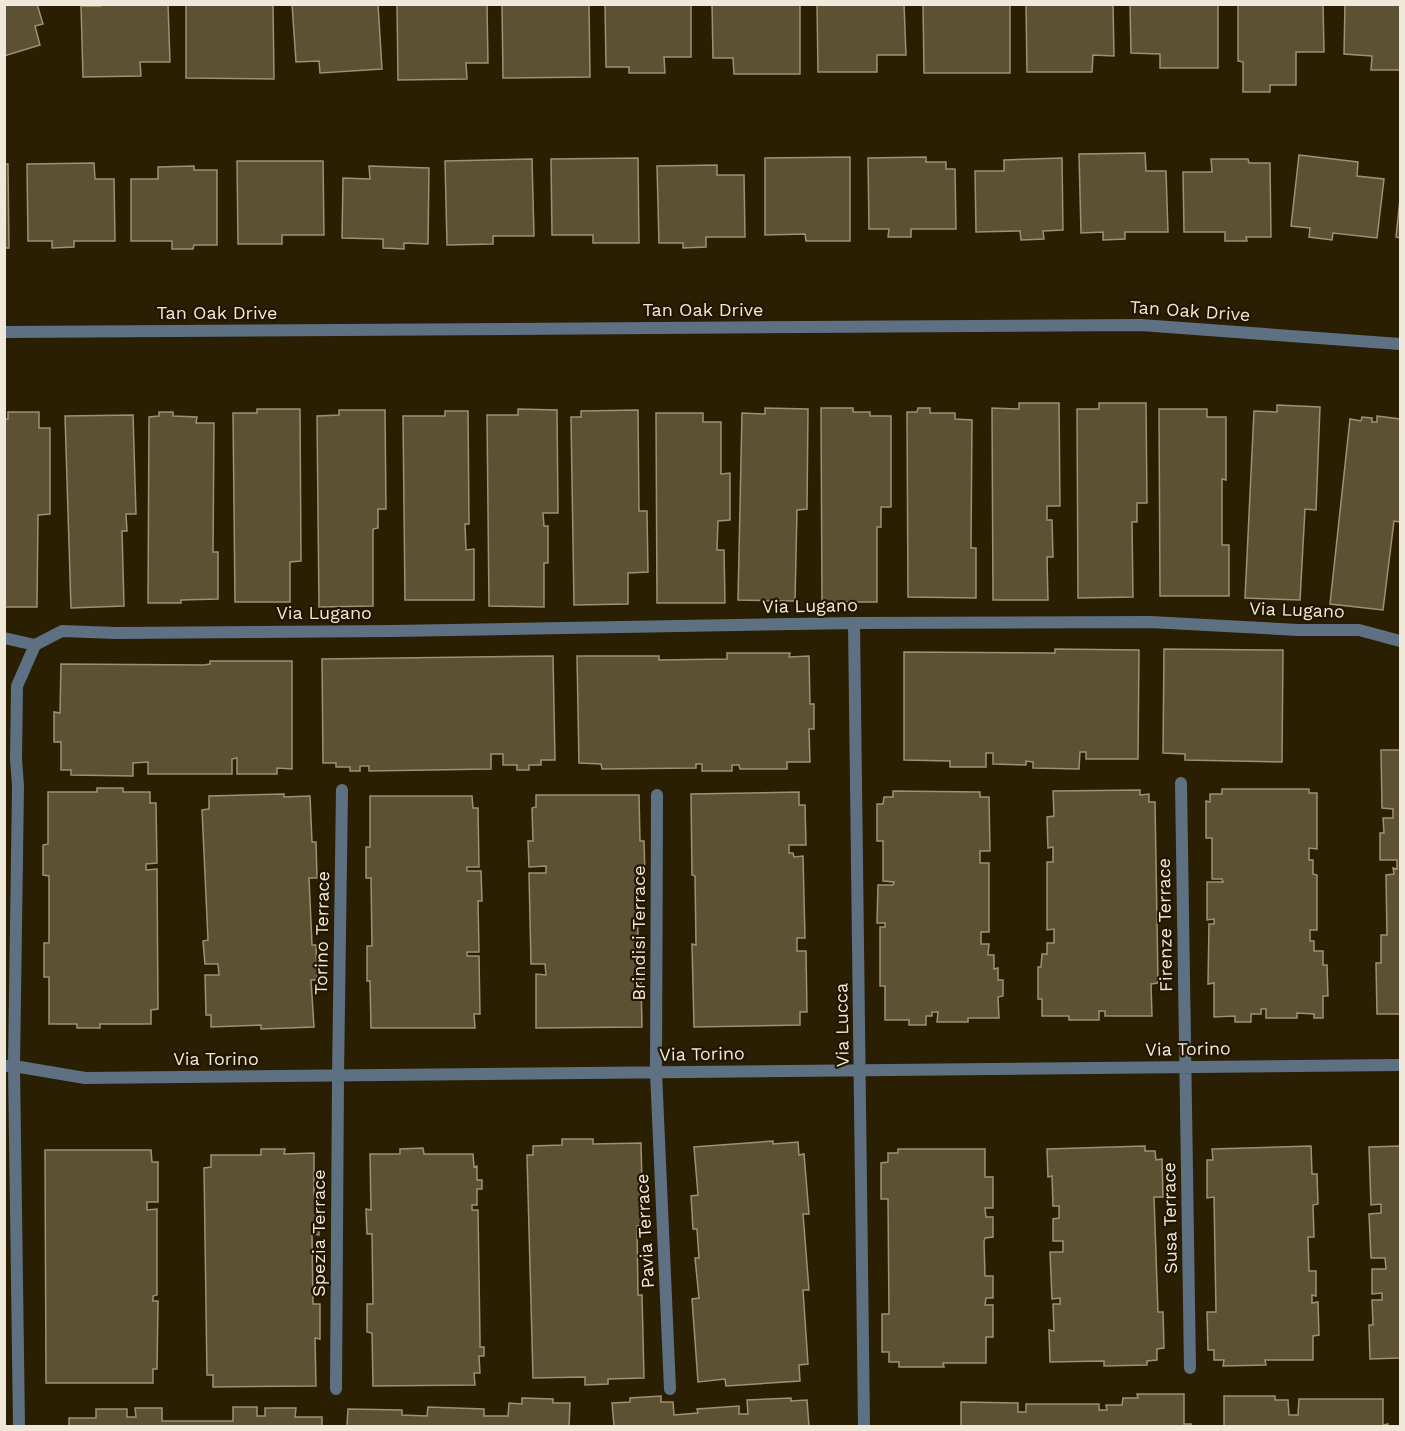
<svg xmlns="http://www.w3.org/2000/svg" width="1405" height="1431" font-family="'Work Sans',sans-serif">
<style>
.building{fill:#5d5133;stroke:#9e9171;stroke-width:1.5}
.lines{fill:none;stroke-linecap:round;stroke-linejoin:round}
.service{stroke:#5e7182;stroke-width:12}
.minor{stroke:#5e7182;stroke-width:12}
.labels{text-anchor:middle;stroke-width:4.5;stroke-linejoin:round;paint-order:stroke}
.street-label{font-size:18px;fill:#f0e9d9;stroke:#211600}
</style>
<rect width="100%" height="100%" fill="#2a1f02"/>
<path class="building" d="M 4,4 L 37,4 L 43,24 L 35,26 L 40,45 L 4,56 Z
M 101,4 L 168,4 L 170,62 L 140,62 L 141,76 L 83,77 L 81,6 L 101,6 Z
M 186,4 L 273,4 L 274,79 L 186,78 Z
M 292,4 L 378,4 L 382,69 L 320,73 L 319,61 L 296,62 Z
M 397,4 L 487,4 L 488,63 L 466,63 L 467,79 L 398,80 Z
M 502,4 L 589,4 L 590,77 L 503,78 Z
M 605,4 L 691,4 L 691,57 L 664,57 L 665,73 L 629,73 L 629,67 L 606,67 Z
M 712,4 L 800,4 L 800,74 L 734,74 L 733,58 L 713,58 Z
M 817,4 L 904,4 L 906,55 L 877,55 L 877,72 L 818,72 Z
M 923,4 L 1010,4 L 1010,73 L 924,73 Z
M 1026,4 L 1113,4 L 1114,56 L 1093,55 L 1092,72 L 1027,72 Z
M 1130,4 L 1218,4 L 1218,68 L 1160,68 L 1160,54 L 1131,53 Z
M 1238,4 L 1323,4 L 1324,52 L 1296,52 L 1296,85 L 1270,85 L 1270,92 L 1243,92 L 1243,62 L 1238,61 Z
M 1345,4 L 1400,4 L 1400,70 L 1371,70 L 1372,56 L 1344,54 Z
M 1145,153 L 1146,171 L 1166,171 L 1168,232 L 1125,232 L 1125,239 L 1103,240 L 1103,232 L 1081,233 L 1079,154 Z
M 1299,155 L 1358,162 L 1357,176 L 1384,179 L 1377,238 L 1333,233 L 1332,240 L 1309,237 L 1310,228 L 1291,226 Z
M 850,157 L 850,241 L 806,241 L 805,234 L 765,235 L 765,158 Z
M 926,157 L 926,162 L 946,162 L 946,169 L 955,169 L 956,229 L 911,229 L 911,237 L 888,237 L 889,229 L 869,229 L 868,158 Z
M 638,158 L 639,243 L 593,243 L 593,235 L 552,235 L 551,159 Z
M 1062,158 L 1063,230 L 1043,231 L 1044,239 L 1021,240 L 1020,231 L 976,232 L 975,171 L 1004,171 L 1004,160 Z
M 532,159 L 534,236 L 493,236 L 493,244 L 447,245 L 445,161 Z
M 1211,159 L 1248,159 L 1249,163 L 1270,163 L 1271,237 L 1246,237 L 1247,241 L 1225,241 L 1225,232 L 1184,232 L 1183,172 L 1212,172 Z
M 237,161 L 323,161 L 324,235 L 282,235 L 282,244 L 238,244 Z
M 94,163 L 95,179 L 114,179 L 115,241 L 74,241 L 74,247 L 52,248 L 52,241 L 28,241 L 27,164 Z
M 4,164 L 8,164 L 9,248 L 4,248 Z
M 717,165 L 717,175 L 744,175 L 745,237 L 706,237 L 706,247 L 683,248 L 683,243 L 659,243 L 657,166 Z
M 194,166 L 194,170 L 217,170 L 217,245 L 194,245 L 193,249 L 172,249 L 172,241 L 131,241 L 131,179 L 158,179 L 158,167 Z
M 369,166 L 429,168 L 428,244 L 404,243 L 404,249 L 383,248 L 383,239 L 342,238 L 343,178 L 370,179 Z
M 1400,199 L 1400,238 L 1396,237 Z
M 1019,403 L 1059,403 L 1060,506 L 1047,506 L 1047,520 L 1052,520 L 1053,557 L 1047,557 L 1048,600 L 993,600 L 992,408 L 1019,409 Z
M 1099,403 L 1146,403 L 1147,503 L 1137,503 L 1137,522 L 1132,522 L 1133,597 L 1078,598 L 1077,409 L 1099,409 Z
M 1277,405 L 1320,407 L 1316,510 L 1305,509 L 1300,600 L 1245,598 L 1254,411 L 1277,412 Z
M 765,408 L 808,409 L 807,509 L 797,510 L 795,601 L 738,600 L 742,413 L 765,414 Z
M 821,408 L 853,408 L 853,412 L 870,412 L 870,416 L 891,416 L 891,507 L 881,507 L 881,527 L 877,527 L 877,602 L 822,602 Z
M 918,408 L 930,408 L 930,413 L 955,413 L 955,419 L 972,420 L 971,548 L 976,548 L 976,598 L 908,597 L 907,412 L 917,412 Z
M 257,409 L 300,409 L 301,561 L 290,562 L 290,602 L 235,602 L 233,413 L 257,413 Z
M 518,409 L 557,410 L 558,513 L 543,513 L 544,526 L 548,526 L 548,563 L 544,563 L 544,607 L 489,606 L 487,415 L 518,415 Z
M 1159,409 L 1207,409 L 1207,417 L 1226,417 L 1226,480 L 1222,479 L 1222,545 L 1229,545 L 1229,596 L 1160,596 Z
M 339,410 L 385,410 L 386,509 L 378,509 L 378,528 L 373,529 L 373,606 L 319,607 L 317,416 L 339,415 Z
M 638,410 L 639,511 L 647,511 L 648,572 L 628,573 L 628,604 L 574,605 L 571,417 L 581,417 L 581,411 Z
M 445,411 L 468,411 L 469,524 L 465,524 L 466,550 L 474,549 L 474,600 L 405,600 L 403,416 L 445,416 Z
M 8,412 L 39,412 L 39,428 L 50,428 L 50,514 L 38,515 L 37,607 L 4,607 L 4,419 L 8,419 Z
M 159,412 L 173,412 L 173,416 L 197,417 L 196,423 L 214,423 L 213,552 L 218,552 L 218,599 L 181,600 L 181,603 L 148,603 L 149,417 L 159,416 Z
M 656,413 L 703,413 L 703,422 L 721,422 L 721,474 L 730,473 L 730,520 L 718,521 L 717,550 L 724,550 L 725,603 L 657,603 Z
M 133,415 L 136,514 L 126,514 L 127,531 L 122,531 L 124,606 L 71,608 L 65,416 Z
M 1377,416 L 1400,419 L 1400,522 L 1394,521 L 1383,610 L 1330,604 L 1350,419 L 1361,421 L 1362,417 L 1372,418 L 1372,422 L 1377,422 Z
M 1055,649 L 1139,650 L 1138,759 L 1086,759 L 1086,752 L 1080,752 L 1079,769 L 1033,768 L 1033,762 L 1026,761 L 1026,765 L 993,764 L 993,753 L 986,753 L 986,767 L 950,767 L 950,761 L 904,760 L 904,652 L 1055,653 Z
M 1164,649 L 1283,650 L 1282,762 L 1185,760 L 1185,754 L 1163,753 Z
M 727,653 L 790,653 L 789,657 L 809,656 L 810,704 L 814,704 L 814,729 L 809,729 L 810,762 L 787,762 L 787,769 L 740,769 L 739,765 L 732,765 L 732,771 L 702,771 L 702,764 L 696,764 L 696,768 L 602,769 L 601,764 L 579,763 L 577,656 L 659,656 L 659,660 L 727,659 Z
M 553,656 L 555,760 L 541,760 L 541,765 L 529,765 L 529,770 L 517,770 L 517,765 L 503,765 L 503,754 L 491,754 L 491,769 L 369,771 L 369,766 L 360,766 L 360,771 L 350,771 L 350,767 L 336,767 L 336,763 L 323,763 L 322,659 Z
M 210,661 L 292,661 L 292,769 L 277,768 L 277,774 L 237,774 L 237,758 L 232,759 L 232,774 L 148,774 L 148,762 L 133,763 L 133,776 L 71,775 L 71,770 L 61,770 L 61,742 L 54,742 L 54,712 L 60,713 L 61,664 L 204,665 L 210,664 Z
M 1381,750 L 1400,750 L 1400,1014 L 1377,1014 L 1376,963 L 1381,963 L 1381,935 L 1387,935 L 1386,875 L 1394,874 L 1393,868 L 1397,869 L 1397,860 L 1380,860 L 1380,833 L 1384,833 L 1383,818 L 1393,818 L 1393,809 L 1382,808 Z
M 97,788 L 123,788 L 123,792 L 150,792 L 150,803 L 156,803 L 157,863 L 146,864 L 146,870 L 157,869 L 158,1009 L 151,1010 L 151,1024 L 100,1024 L 100,1028 L 77,1028 L 77,1024 L 49,1024 L 49,977 L 44,977 L 44,943 L 49,943 L 49,876 L 43,875 L 43,845 L 48,844 L 48,792 L 97,792 Z
M 1222,789 L 1309,789 L 1309,793 L 1317,793 L 1317,849 L 1309,848 L 1309,860 L 1313,860 L 1313,874 L 1317,875 L 1317,930 L 1310,930 L 1310,941 L 1314,941 L 1314,951 L 1323,951 L 1323,965 L 1327,965 L 1328,996 L 1323,996 L 1323,1018 L 1314,1018 L 1314,1014 L 1297,1013 L 1297,1018 L 1266,1018 L 1266,1009 L 1261,1009 L 1261,1014 L 1251,1014 L 1251,1022 L 1235,1022 L 1235,1016 L 1214,1017 L 1214,983 L 1208,984 L 1209,924 L 1214,924 L 1214,919 L 1207,920 L 1207,882 L 1223,882 L 1222,879 L 1212,879 L 1212,838 L 1206,838 L 1206,801 L 1210,802 L 1210,794 L 1222,794 Z
M 1140,790 L 1140,795 L 1149,794 L 1149,802 L 1155,802 L 1158,983 L 1151,984 L 1152,1016 L 1105,1016 L 1105,1011 L 1099,1011 L 1099,1020 L 1069,1020 L 1069,1016 L 1042,1016 L 1042,999 L 1038,999 L 1038,967 L 1041,967 L 1042,954 L 1047,954 L 1047,943 L 1054,943 L 1054,929 L 1047,930 L 1047,862 L 1053,862 L 1053,847 L 1048,848 L 1047,817 L 1054,816 L 1053,791 Z
M 893,791 L 980,792 L 980,797 L 989,797 L 990,851 L 980,851 L 980,863 L 989,863 L 989,932 L 981,932 L 981,944 L 989,944 L 988,955 L 994,955 L 994,969 L 998,968 L 998,980 L 1003,980 L 1003,996 L 998,997 L 999,1018 L 968,1018 L 968,1022 L 937,1022 L 938,1012 L 932,1012 L 932,1016 L 926,1016 L 926,1025 L 909,1025 L 909,1020 L 885,1020 L 885,986 L 880,986 L 880,927 L 885,927 L 885,923 L 877,923 L 878,885 L 893,885 L 894,882 L 883,881 L 883,841 L 877,841 L 877,804 L 883,804 L 884,797 L 893,797 Z
M 799,792 L 799,805 L 805,805 L 806,845 L 789,845 L 789,853 L 793,853 L 794,857 L 803,856 L 805,938 L 797,938 L 797,951 L 806,951 L 807,1012 L 800,1012 L 800,1025 L 694,1027 L 692,944 L 696,945 L 695,876 L 692,875 L 691,794 Z
M 284,794 L 284,797 L 310,796 L 312,842 L 316,842 L 317,878 L 309,878 L 312,945 L 316,945 L 317,980 L 311,980 L 314,1027 L 261,1029 L 261,1025 L 211,1027 L 211,1015 L 206,1015 L 205,975 L 219,975 L 218,964 L 205,964 L 203,941 L 208,940 L 202,810 L 209,809 L 209,796 Z
M 536,795 L 639,795 L 640,841 L 644,841 L 645,876 L 637,876 L 638,945 L 644,945 L 645,980 L 641,979 L 642,1027 L 536,1028 L 536,974 L 546,975 L 545,964 L 531,964 L 529,873 L 546,873 L 546,866 L 529,867 L 528,841 L 533,841 L 532,808 L 536,807 Z
M 370,796 L 472,796 L 473,808 L 478,808 L 479,867 L 467,867 L 467,871 L 481,871 L 482,901 L 478,901 L 479,952 L 467,952 L 467,956 L 479,956 L 480,1014 L 474,1014 L 475,1028 L 371,1028 L 370,981 L 367,981 L 367,946 L 372,946 L 371,878 L 366,878 L 366,847 L 370,847 Z
M 562,1139 L 593,1139 L 593,1144 L 641,1143 L 643,1226 L 637,1226 L 638,1295 L 642,1295 L 644,1378 L 608,1379 L 608,1384 L 585,1385 L 585,1377 L 533,1378 L 527,1155 L 533,1155 L 533,1146 L 562,1145 Z
M 773,1141 L 773,1144 L 798,1142 L 799,1155 L 804,1154 L 809,1214 L 803,1214 L 809,1290 L 803,1290 L 808,1364 L 799,1365 L 800,1381 L 726,1386 L 725,1379 L 698,1382 L 692,1299 L 699,1298 L 695,1258 L 699,1258 L 697,1229 L 693,1229 L 691,1196 L 698,1195 L 694,1147 Z
M 1145,1146 L 1145,1151 L 1155,1151 L 1156,1160 L 1162,1159 L 1163,1197 L 1154,1197 L 1158,1312 L 1163,1312 L 1164,1348 L 1157,1349 L 1157,1360 L 1147,1361 L 1147,1365 L 1104,1366 L 1104,1361 L 1050,1362 L 1049,1330 L 1054,1331 L 1053,1304 L 1060,1304 L 1060,1298 L 1052,1299 L 1050,1252 L 1063,1252 L 1063,1241 L 1053,1241 L 1053,1219 L 1059,1218 L 1059,1206 L 1053,1206 L 1052,1176 L 1048,1177 L 1047,1149 Z
M 1311,1146 L 1312,1174 L 1317,1174 L 1318,1204 L 1313,1205 L 1314,1237 L 1308,1237 L 1309,1271 L 1316,1271 L 1316,1296 L 1312,1295 L 1312,1303 L 1318,1302 L 1319,1335 L 1313,1336 L 1313,1360 L 1265,1360 L 1266,1365 L 1223,1366 L 1224,1360 L 1214,1360 L 1214,1350 L 1208,1350 L 1207,1312 L 1216,1312 L 1214,1197 L 1207,1198 L 1207,1160 L 1213,1160 L 1212,1149 Z
M 1400,1146 L 1400,1358 L 1370,1359 L 1369,1325 L 1373,1325 L 1372,1300 L 1382,1300 L 1382,1293 L 1372,1294 L 1372,1269 L 1386,1269 L 1385,1258 L 1371,1258 L 1369,1214 L 1381,1213 L 1381,1204 L 1371,1205 L 1369,1147 Z
M 423,1148 L 424,1154 L 473,1154 L 474,1167 L 477,1166 L 477,1180 L 482,1180 L 482,1189 L 477,1189 L 477,1205 L 472,1205 L 472,1210 L 478,1210 L 480,1339 L 480,1347 L 484,1347 L 484,1356 L 479,1356 L 480,1373 L 474,1373 L 475,1385 L 373,1386 L 372,1333 L 367,1332 L 367,1304 L 373,1304 L 372,1234 L 367,1234 L 366,1209 L 371,1210 L 370,1154 L 400,1154 L 400,1149 Z
M 261,1149 L 285,1149 L 284,1154 L 314,1153 L 314,1195 L 319,1195 L 319,1235 L 312,1234 L 313,1304 L 320,1304 L 320,1339 L 315,1338 L 316,1386 L 213,1387 L 213,1375 L 207,1375 L 204,1168 L 211,1167 L 211,1155 L 261,1155 Z
M 898,1149 L 985,1149 L 985,1177 L 993,1177 L 993,1208 L 985,1208 L 986,1217 L 993,1217 L 993,1237 L 985,1238 L 984,1241 L 985,1276 L 993,1276 L 993,1298 L 986,1298 L 985,1305 L 993,1305 L 993,1337 L 986,1337 L 986,1363 L 943,1363 L 944,1367 L 899,1367 L 899,1362 L 889,1362 L 889,1352 L 882,1352 L 882,1314 L 889,1314 L 888,1199 L 881,1199 L 881,1163 L 888,1162 L 888,1153 L 898,1153 Z
M 45,1150 L 151,1150 L 152,1162 L 158,1162 L 158,1202 L 147,1202 L 147,1210 L 157,1209 L 157,1295 L 153,1296 L 153,1301 L 158,1301 L 157,1369 L 153,1369 L 153,1383 L 46,1383 Z
M 1137,1394 L 1184,1394 L 1184,1424 L 1191,1424 L 1191,1426 L 961,1426 L 961,1402 L 1018,1403 L 1018,1412 L 1026,1412 L 1026,1404 L 1099,1404 L 1099,1410 L 1107,1410 L 1106,1405 L 1122,1405 L 1123,1398 L 1138,1398 Z
M 661,1396 L 661,1402 L 673,1402 L 674,1415 L 698,1413 L 697,1409 L 739,1406 L 739,1414 L 748,1414 L 747,1400 L 791,1398 L 791,1401 L 807,1400 L 809,1426 L 614,1426 L 612,1403 L 630,1402 L 630,1398 Z
M 1224,1396 L 1275,1396 L 1275,1400 L 1288,1400 L 1289,1415 L 1298,1415 L 1299,1399 L 1383,1399 L 1383,1425 L 1388,1424 L 1388,1426 L 1224,1426 Z
M 522,1398 L 553,1399 L 553,1403 L 570,1403 L 569,1426 L 347,1426 L 348,1409 L 402,1410 L 402,1415 L 427,1416 L 428,1407 L 484,1409 L 484,1416 L 508,1416 L 509,1403 L 522,1404 Z
M 233,1407 L 257,1407 L 257,1416 L 265,1416 L 265,1408 L 296,1408 L 295,1417 L 322,1417 L 322,1426 L 69,1426 L 69,1418 L 96,1418 L 96,1409 L 127,1409 L 127,1417 L 136,1417 L 135,1408 L 162,1408 L 162,1421 L 233,1421 Z"/>
<g class="lines">
<path class="service" d="M 4,638 L 35,645"/>
<path class="minor" d="M 4,332 L 1141,325 L 1400,344
M 854,623 L 864,1426
M 1181,783 L 1190,1368
M 657,795 L 656,1072 L 670,1389
M 4,1066 L 14,1066 L 85,1078 L 1400,1065
M 336,1389 L 338,1077 L 342,790
M 19,1426 L 14,1066 L 18,786 L 16,759 L 17,686 L 35,645 L 62,631 L 116,633 L 393,631 L 854,623 L 1150,622 L 1298,630 L 1359,630 L 1400,641"/>
</g>
<g class="labels">
<g class="street-label">
<text x="703" y="316">Tan Oak Drive</text>
<text transform="translate(1190 311) rotate(4)" y="6">Tan Oak Drive</text>
<text x="217" y="319">Tan Oak Drive</text>
<text transform="translate(810 606) rotate(-1)" y="6">Via Lugano</text>
<text transform="translate(1297 610) rotate(2)" y="6">Via Lugano</text>
<text x="324" y="619">Via Lugano</text>
<text transform="translate(1165 925) rotate(-91)" y="6">Firenze Terrace</text>
<text transform="translate(322 933) rotate(-89)" y="6">Torino Terrace</text>
<text transform="translate(639 933) rotate(-90)" y="6">Brindisi Terrace</text>
<text transform="translate(842 1025) rotate(-91)" y="6">Via Lucca</text>
<text transform="translate(1188 1049) rotate(-1)" y="6">Via Torino</text>
<text transform="translate(702 1054) rotate(-1)" y="6">Via Torino</text>
<text x="216" y="1065">Via Torino</text>
<text transform="translate(1170 1218) rotate(-91)" y="6">Susa Terrace</text>
<text transform="translate(645 1231) rotate(-93)" y="6">Pavia Terrace</text>
<text transform="translate(319 1233) rotate(-90)" y="6">Spezia Terrace</text>
</g>
</g>
<rect width="1405" height="1431" fill="none" stroke="#f0e9d9" stroke-width="12"/>
</svg>
